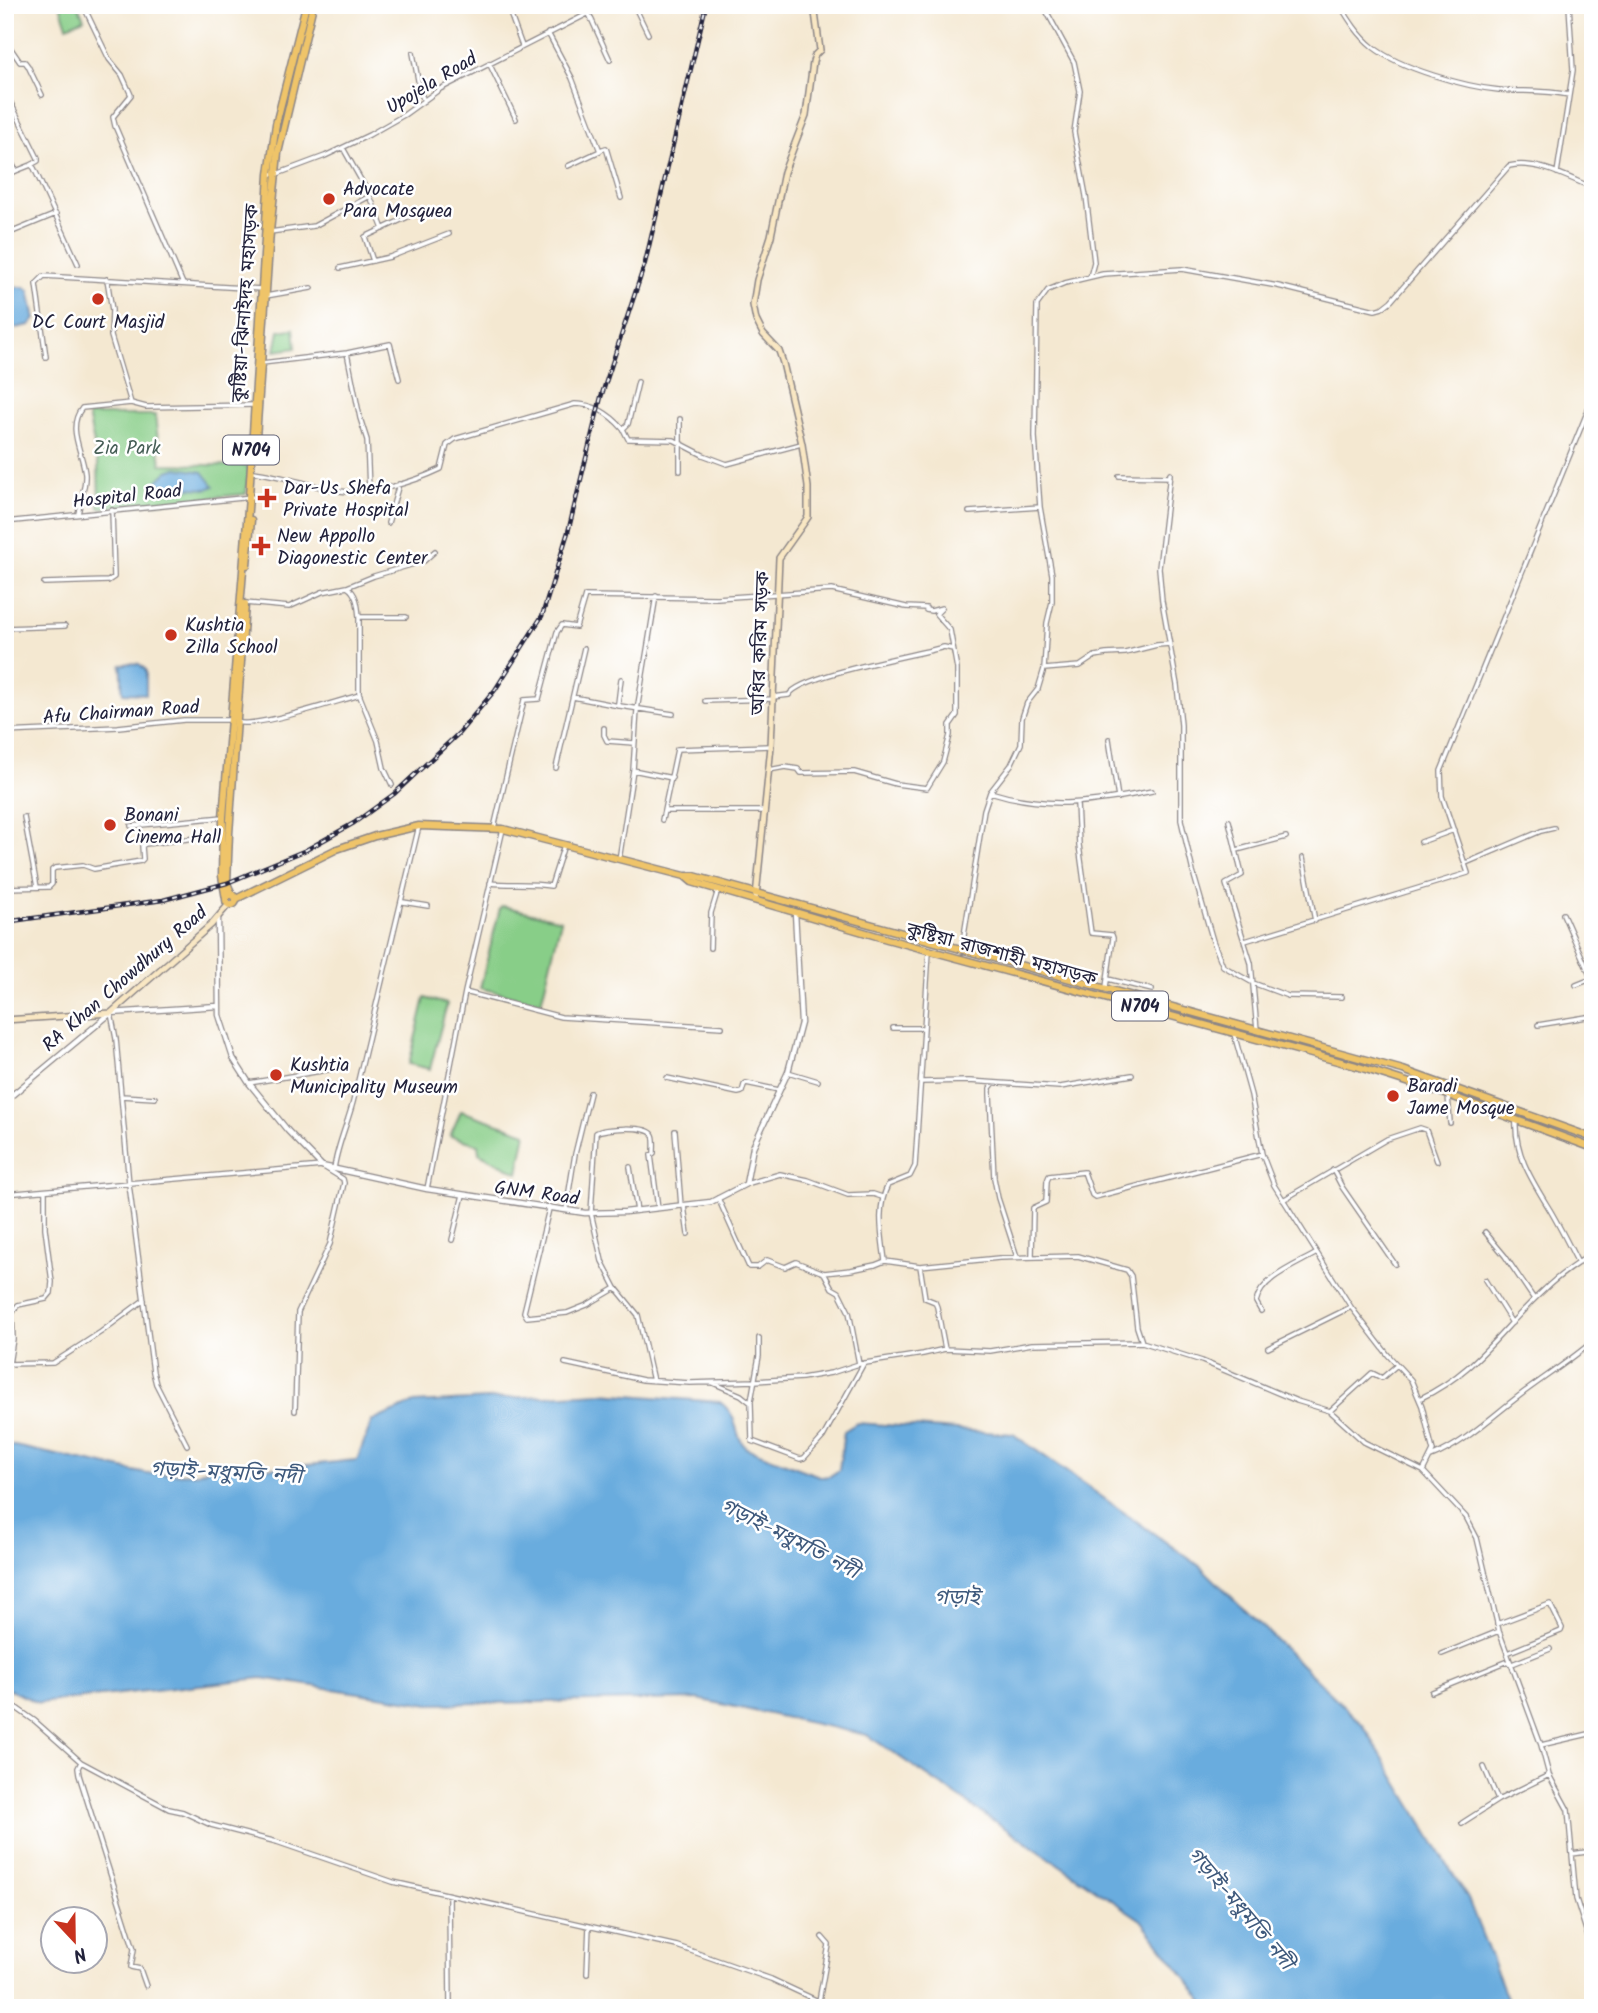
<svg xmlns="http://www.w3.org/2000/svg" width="1598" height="2013" font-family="Kalam,'Noto Sans Bengali',sans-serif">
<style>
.green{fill:#88ce88;stroke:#557862;stroke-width:2}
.water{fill:#69acde;stroke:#46678c;stroke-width:2}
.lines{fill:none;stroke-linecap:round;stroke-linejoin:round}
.minor-casing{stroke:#8b8586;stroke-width:6}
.tertiary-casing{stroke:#8b8586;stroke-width:7}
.secondary-casing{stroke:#8b8586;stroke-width:8}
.trunk-casing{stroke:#8b8586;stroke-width:9}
.minor{stroke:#fff;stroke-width:3.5}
.tertiary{stroke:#fff;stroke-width:4.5}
.secondary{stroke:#f9e7c3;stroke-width:5}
.trunk{stroke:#efc469;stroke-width:6}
.rail-casing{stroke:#22223b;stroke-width:4.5}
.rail{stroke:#fff;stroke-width:2;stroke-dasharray:5;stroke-linecap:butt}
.poi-dot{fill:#c8321e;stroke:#fff;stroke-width:2.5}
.labels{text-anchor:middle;stroke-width:5;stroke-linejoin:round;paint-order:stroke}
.shield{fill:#fff;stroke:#646476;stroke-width:2}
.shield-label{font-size:18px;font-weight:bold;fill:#22223b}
.street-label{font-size:19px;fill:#22223b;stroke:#fff}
.poi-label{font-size:19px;fill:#22223b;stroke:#fff;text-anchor:start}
.park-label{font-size:19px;fill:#465e56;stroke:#fff}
.water-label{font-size:21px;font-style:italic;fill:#3e597c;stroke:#fff}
</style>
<rect width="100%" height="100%" fill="#fff"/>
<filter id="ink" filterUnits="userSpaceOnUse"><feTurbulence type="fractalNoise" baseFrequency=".0143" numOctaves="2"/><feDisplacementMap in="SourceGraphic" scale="14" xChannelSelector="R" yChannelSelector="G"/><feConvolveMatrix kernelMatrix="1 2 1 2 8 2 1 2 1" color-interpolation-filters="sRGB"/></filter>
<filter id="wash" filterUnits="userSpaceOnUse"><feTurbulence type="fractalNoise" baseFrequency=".00686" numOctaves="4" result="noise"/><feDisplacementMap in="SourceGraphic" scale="28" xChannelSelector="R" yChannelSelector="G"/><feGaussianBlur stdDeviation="1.57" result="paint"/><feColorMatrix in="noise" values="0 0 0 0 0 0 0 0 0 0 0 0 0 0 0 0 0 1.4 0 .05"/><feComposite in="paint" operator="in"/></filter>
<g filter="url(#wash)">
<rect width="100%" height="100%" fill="#f4e8d1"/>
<path class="green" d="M 60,5 L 78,5 L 84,19 L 67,26 Z
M 294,329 L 296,348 L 275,351 L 279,331 Z
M 88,415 L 155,415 L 161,464 L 249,466 L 246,494 L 99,508 L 98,464 Z
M 503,906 L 561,920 L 541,1003 L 480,988 L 500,908 Z
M 425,998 L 447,1004 L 430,1069 L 409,1064 Z
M 461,1111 L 526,1133 L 518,1173 L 479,1153 L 478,1144 L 450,1136 Z"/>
<path class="water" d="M 5,287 L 24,287 L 29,290 L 35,319 L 30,325 L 5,330 Z
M 177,468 L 203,472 L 214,486 L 207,489 L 190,488 L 172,492 L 155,483 L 168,471 Z
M 130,663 L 139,664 L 146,670 L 146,694 L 123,693 C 121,683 123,675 121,665 Z
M 601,1393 L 720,1402 C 741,1418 732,1433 746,1448 L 822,1477 L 830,1476 L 839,1470 L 844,1431 L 857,1423 L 1013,1434 L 1201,1567 L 1363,1725 L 1468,1899 L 1511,2008 L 1209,2008 L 1141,1920 L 867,1735 L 698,1699 L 430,1704 L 262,1678 L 39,1703 L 5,1688 L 5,1444 L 147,1474 L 198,1473 L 218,1463 C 256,1474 317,1463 357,1460 L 372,1421 L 414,1403 Z"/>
</g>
<g filter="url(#ink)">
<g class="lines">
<defs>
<path id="minor" d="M 83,5 L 109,59 L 122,75 L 131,95 L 113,117 L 115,126 L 183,284
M 507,5 L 522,46
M 634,5 L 648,34
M 1043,5 L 1074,62 L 1080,91 L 1074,132 L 1086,196 L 1094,262 L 1090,277
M 1340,5 C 1349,20 1359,36 1373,47 C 1399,68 1466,87 1499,90 C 1523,92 1545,90 1569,95
M 589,14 L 610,60
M 548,33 L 572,78 L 600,151 L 568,166
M 5,40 L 20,62 L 25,62 L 28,66 L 42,95
M 413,53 L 420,91 L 424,101
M 489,63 L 516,119
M 5,91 L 38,158 L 38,161 L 31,165
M 343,148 L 370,196 L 383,229
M 5,150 L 16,171 L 31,165 L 34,168 L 78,264
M 600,150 L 606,148 L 607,151 L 621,198
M 1557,173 L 1573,70 L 1569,5
M 269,174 L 277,174 L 325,156 L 369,135 L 404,115 L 440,89 L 605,5
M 5,176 L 16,171
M 270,232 L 314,226 L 370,196
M 5,235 L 56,214
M 373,261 L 365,237 L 414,214
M 340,268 L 390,257 L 449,234
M 107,279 L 112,310 L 111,336 L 131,403
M 266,296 L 311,288
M 347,353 L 360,418 L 367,440 L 369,490
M 46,357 L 36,284 L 44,276 L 261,289
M 262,363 L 347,353 L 390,344 L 399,379
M 638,382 L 628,424 L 623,429 L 628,439 L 674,440 L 703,455 L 727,464 L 801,444
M 680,471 L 680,419
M 254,472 C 284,476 311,486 340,491 C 369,496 414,482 441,469 L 447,445 L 455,439 L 575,404 C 595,404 610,414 623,429
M 1170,474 L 1159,568 L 1162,601 L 1177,685 L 1181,725 L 1181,820 L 1193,872 L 1213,941 L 1223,966 L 1253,983 L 1288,996 L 1342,997
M 1119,476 L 1170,477
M 969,512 L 1040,507
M 78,514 C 80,502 86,487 85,474 C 83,452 66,428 82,408 L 131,403 L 146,407 L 255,405
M 5,522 L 252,497
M 388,523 L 399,484
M 44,583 L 108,581 L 114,577 L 112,510
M 347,587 L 374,576 L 424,561 L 435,551
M 245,603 L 289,607 L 322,592 L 347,587 C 357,593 358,606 359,617 L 359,694 L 378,741 L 384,768 L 392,785
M 359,617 L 406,617
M 5,628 L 65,626
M 1044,669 L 1080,666 L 1095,656 L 1106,654 L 1125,653 L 1157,645 L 1170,644
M 621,679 L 618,703 L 620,706 L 673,714
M 573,697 L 619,706
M 773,697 L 789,695 C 800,675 916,655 944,647 L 953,649
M 705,701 L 773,699
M 237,722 C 254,729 337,701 360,695
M 604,728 L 604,735 L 607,741 L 634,743
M 5,732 L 118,727 L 184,720 L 230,720
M 1109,739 L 1118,798
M 556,768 L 584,648
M 633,770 L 672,778
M 769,770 L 785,767 L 798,769 L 801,773 L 854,772 L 896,784 L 927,788 L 943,762 L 950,735 L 950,725 L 957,715 L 957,669 L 950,630 L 936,614 L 942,608 L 931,611 L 926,610
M 990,792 C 1047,810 1095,803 1152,791
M 1077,803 L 1079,845 L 1091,933 L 1112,935 L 1113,938 L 1106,987
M 664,811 L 763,811
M 24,817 L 37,887
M 662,820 L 677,749 L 771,746
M 1229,821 L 1242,875 L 1226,884 L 1251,963 L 1257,1030
M 131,826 L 223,817
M 494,828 L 524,700 L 539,699 L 557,632 L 562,625 L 576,627 L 585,596 L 717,598 L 832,590 L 906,607 L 926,608
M 1421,842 L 1454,830
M 1237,850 L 1286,837
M 1303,858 L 1315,921
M 619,860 L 633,770 L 637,710 L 656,596
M 1466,863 L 1541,831 L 1554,828
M 490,883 C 510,885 530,883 551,886 L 564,845
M 5,888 L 49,887 L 52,884 L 52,870 L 55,868 L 83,865 L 94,869 L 141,861 L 143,859 L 142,846 L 145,844 L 222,835
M 403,902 L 428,906
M 1563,914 L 1593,982
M 1245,941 L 1468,873 L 1442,796 L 1441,771 L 1593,398
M 710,948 L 711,913 L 718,890
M 962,948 L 984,810 L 990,792 L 1011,765 L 1021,744 L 1022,718 L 1027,703 L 1038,689 L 1044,669 L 1047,623 L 1052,602 L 1052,575 L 1040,507 L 1035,437 L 1037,305 L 1048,290 L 1065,283 L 1103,274 L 1182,269 L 1278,286 L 1375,310 L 1382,308 L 1391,301 L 1509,166 C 1537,160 1567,177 1593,188
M 1108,979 L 1152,990
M 1576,985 L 1591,979
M 465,992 L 561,1017 L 722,1027
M 111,1013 L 116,1039 L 129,1184 L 153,1372 L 156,1384 L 187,1445
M 1538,1025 L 1593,1016
M 893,1028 L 924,1028
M 1234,1034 L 1251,1095 L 1262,1154 L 1274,1185 L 1351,1307 L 1388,1355 L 1411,1380 L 1422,1406 L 1433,1451 L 1423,1471 L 1466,1517 L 1477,1538 L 1499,1631 L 1541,1745 L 1549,1775 L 1568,1810 L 1576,1899 L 1593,1952
M 788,1072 L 818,1081
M 667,1078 L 738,1093 L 742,1092 L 744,1085 L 746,1083 L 779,1090
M 922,1082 L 969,1081 L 1060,1087 L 1132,1075
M 249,1083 L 333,1069
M 994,1083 L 990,1088 L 990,1094 L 994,1178 L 998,1198 L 1017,1257
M 1448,1095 L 1450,1123
M 121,1096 L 155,1098
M 1516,1120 C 1514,1154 1533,1182 1550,1210 C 1560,1227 1569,1245 1578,1263
M 675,1131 L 681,1206
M 1593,1153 L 1593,1160
M 630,1167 L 637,1211
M 334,1169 C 337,1146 347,1125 353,1102 L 419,826
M 1333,1170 L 1342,1187 L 1395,1264
M 746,1184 L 780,1174 L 808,1180 L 848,1195 L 873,1194 L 882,1197
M 427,1189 L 465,992 L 503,829
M 5,1194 L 322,1166 L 343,1179 L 344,1183 L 330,1244 L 298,1312 L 295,1411
M 718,1198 L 749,1267 L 758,1267 L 767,1260 L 785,1267 L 796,1262 L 824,1273 L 851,1270 L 875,1265 L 885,1261 L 920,1266 L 999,1258 L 1078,1256 L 1127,1270 L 1131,1276 L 1137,1327 L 1142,1342
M 1283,1200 L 1387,1139 L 1420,1128 L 1426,1130 L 1437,1161
M 684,1206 L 688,1234
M 549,1209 L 524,1312 L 527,1317 L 567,1313 L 587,1305 L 616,1288
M 566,1210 L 575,1154 L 590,1093
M 1485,1232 L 1505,1256 L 1534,1299
M 452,1240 L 463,1195
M 1032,1256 L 1033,1208 L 1046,1202 L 1047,1181 L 1049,1176 L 1084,1172 L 1092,1195 L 1095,1197 L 1262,1154
M 885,1261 C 882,1235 876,1208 888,1185 L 910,1176 L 915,1166 L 929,952
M 920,1266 L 925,1298 L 935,1302 L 937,1307 L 945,1349
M 824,1273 L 832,1288 L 839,1292 L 849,1312 L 859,1364
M 1485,1280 L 1512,1323
M 1261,1311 L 1256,1302 C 1261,1278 1296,1265 1315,1254
M 1268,1348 L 1351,1307
M 565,1363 L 643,1380 L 690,1383 L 755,1381 L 802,1378 L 831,1373 L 859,1364 L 923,1354 L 945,1349 L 990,1351 L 1032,1344 L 1142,1342 L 1202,1361 L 1297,1401 L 1330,1411 L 1364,1442 L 1423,1471
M 5,1364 L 53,1363 L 101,1332 L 144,1300
M 9,1364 L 13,1339 L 12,1314 L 15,1309 L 18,1305 L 46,1299 L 51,1293 L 52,1282 L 45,1228 L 45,1191
M 653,1381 L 638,1315 L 616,1288 L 602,1261 L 591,1213 L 596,1133 C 603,1128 648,1125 653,1135 C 655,1139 654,1148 654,1153 L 651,1155 L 658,1208
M 713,1383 L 741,1395 L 751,1403 L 752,1441 L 800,1459 L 804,1458 L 823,1437 L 864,1363
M 1419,1399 C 1477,1372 1500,1330 1545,1289 C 1559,1275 1576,1264 1593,1253
M 751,1401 L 759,1356 L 759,1338
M 1330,1411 L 1372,1373 L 1382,1378 L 1397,1365
M 1431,1457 C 1465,1443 1490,1418 1519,1396 C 1544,1377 1570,1361 1593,1341
M 1497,1624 L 1550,1604 L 1562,1628 L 1561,1631 L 1507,1653
M 1442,1654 L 1499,1631
M 1432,1692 L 1506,1662 L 1512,1664 L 1550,1649
M 5,1700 L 35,1721 L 81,1762 L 169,1809 L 183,1812 L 211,1825 L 277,1842 L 393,1882 L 677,1946 L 771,1979 L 833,2008
M 1541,1745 L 1593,1733
M 81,1762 L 78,1768 L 79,1775 L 134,1949 L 131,1967 L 140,1969 L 146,1986
M 1484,1767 L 1498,1800
M 1462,1823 L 1498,1800 L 1549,1775
M 1572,1854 L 1593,1851
M 449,1895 L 450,2008
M 587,1974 L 589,1926
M 819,2001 L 829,1945 L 822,1937"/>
<path id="tertiary" d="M 218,918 L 219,1015 L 233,1058 L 249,1083 L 288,1131 L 322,1166 L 427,1189 L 585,1213 L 625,1212 L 711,1202 L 746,1184 L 753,1147 L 788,1072 L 801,1023 L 795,912
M 5,1101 L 111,1013 L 218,1006"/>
<path id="secondary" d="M 756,896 L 771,746 L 779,558 L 808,517 L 808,487 L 802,444 L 783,363 L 779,351 L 763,334 L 756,320 L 753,305 L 757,280 L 771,236 L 784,172 L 806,115 L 813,62 L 815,55 L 820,50 L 814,5
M 5,1020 L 111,1013 L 212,924 L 229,904"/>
<path id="trunk" d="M 255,453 L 270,232 L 278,153 L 313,5
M 247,565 L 251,520
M 685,876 L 692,882 L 887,939 L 1356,1066 L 1448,1095 L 1593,1148
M226 900a5 5 0 1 1 10 0a5 5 0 1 1-10 0Z
M 232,895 L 227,883 L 229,834 L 245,604
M 226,899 L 222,876 L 223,817 L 249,497 L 269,174 L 276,124 L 306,5
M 236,899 L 337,849 L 375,836 L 419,826 L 503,829 L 685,876 L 694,876 L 1403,1070 L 1593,1138"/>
</defs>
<use href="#minor" class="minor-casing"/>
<use href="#tertiary" class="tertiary-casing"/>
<use href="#secondary" class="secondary-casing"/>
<use href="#trunk" class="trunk-casing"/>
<use href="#minor" class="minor"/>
<use href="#tertiary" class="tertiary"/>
<use href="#secondary" class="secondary"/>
<use href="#trunk" class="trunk"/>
<defs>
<path id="rail" d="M 5,922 L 163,900 L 227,883 L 306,850 L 354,823 L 394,794 L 459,733 L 495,690 L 542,616 L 568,532 L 601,397 L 645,263 L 706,5"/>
</defs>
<use href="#rail" class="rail-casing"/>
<use href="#rail" class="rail"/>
</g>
</g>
<g class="poi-dot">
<circle cx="329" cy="199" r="7"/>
<circle cx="98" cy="299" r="7"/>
<path d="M263.5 487.5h7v7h7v7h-7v7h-7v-7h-7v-7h7z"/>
<path d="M257.5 535.5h7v7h7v7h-7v7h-7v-7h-7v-7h7z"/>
<circle cx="171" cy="635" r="7"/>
<circle cx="110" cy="825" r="7"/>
<circle cx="276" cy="1075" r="7"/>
<circle cx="1393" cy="1096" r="7"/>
</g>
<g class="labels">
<g class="shield">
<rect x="223" y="435.5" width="56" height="29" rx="5"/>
<rect x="1112" y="991.5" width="56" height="29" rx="5"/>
</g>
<g class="shield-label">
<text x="251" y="456">N704</text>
<text x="1140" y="1012">N704</text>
</g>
<g class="street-label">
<text transform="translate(431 82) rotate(-31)" y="7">Upojela Road</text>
<text transform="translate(244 303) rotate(-86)" y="7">কুষ্টিয়া-ঝিনাইদহ মহাসড়ক</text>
<text transform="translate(127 495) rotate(-6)" y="7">Hospital Road</text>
<text transform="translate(759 643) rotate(-88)" y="7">অধির করিম সড়ক</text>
<text transform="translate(121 711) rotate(-4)" y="7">Afu Chairman Road</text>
<text transform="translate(1002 953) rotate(15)" y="7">কুষ্টিয়া রাজশাহী মহাসড়ক</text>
<text transform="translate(124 978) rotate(-41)" y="7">RA Khan Chowdhury Road</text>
<text transform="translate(537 1192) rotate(8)" y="7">GNM Road</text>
</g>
<g class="poi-label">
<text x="343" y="195">Advocate<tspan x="343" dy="22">Para Mosquea</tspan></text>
<text x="98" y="328" text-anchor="middle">DC Court Masjid</text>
<text x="283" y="494">Dar-Us Shefa<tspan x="283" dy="22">Private Hospital</tspan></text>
<text x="277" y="542">New Appollo<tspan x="277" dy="22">Diagonestic Center</tspan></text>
<text x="185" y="631">Kushtia<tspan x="185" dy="22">Zilla School</tspan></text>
<text x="124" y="821">Bonani<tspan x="124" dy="22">Cinema Hall</tspan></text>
<text x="290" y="1071">Kushtia<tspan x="290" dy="22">Municipality Museum</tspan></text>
<text x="1407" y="1092">Baradi<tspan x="1407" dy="22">Jame Mosque</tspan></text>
</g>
<g class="park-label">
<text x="127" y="454">Zia Park</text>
</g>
<g class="water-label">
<text transform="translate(226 1472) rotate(3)" y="7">গড়াই-মধুমতি নদী</text>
<text transform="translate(790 1538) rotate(27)" y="7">গড়াই-মধুমতি নদী</text>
<text x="957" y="1604">গড়াই</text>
<text transform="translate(1241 1908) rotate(50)" y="7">গড়াই-মধুমতি নদী</text>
</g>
</g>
<rect width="1598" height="2013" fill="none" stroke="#fff" stroke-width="28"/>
<g transform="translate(74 1940) rotate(158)"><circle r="33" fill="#ffffff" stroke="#a7a7b1" stroke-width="2"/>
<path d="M0-5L12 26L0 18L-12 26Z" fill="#c8321e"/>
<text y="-10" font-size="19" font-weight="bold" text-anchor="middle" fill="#22223b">N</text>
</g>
</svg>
